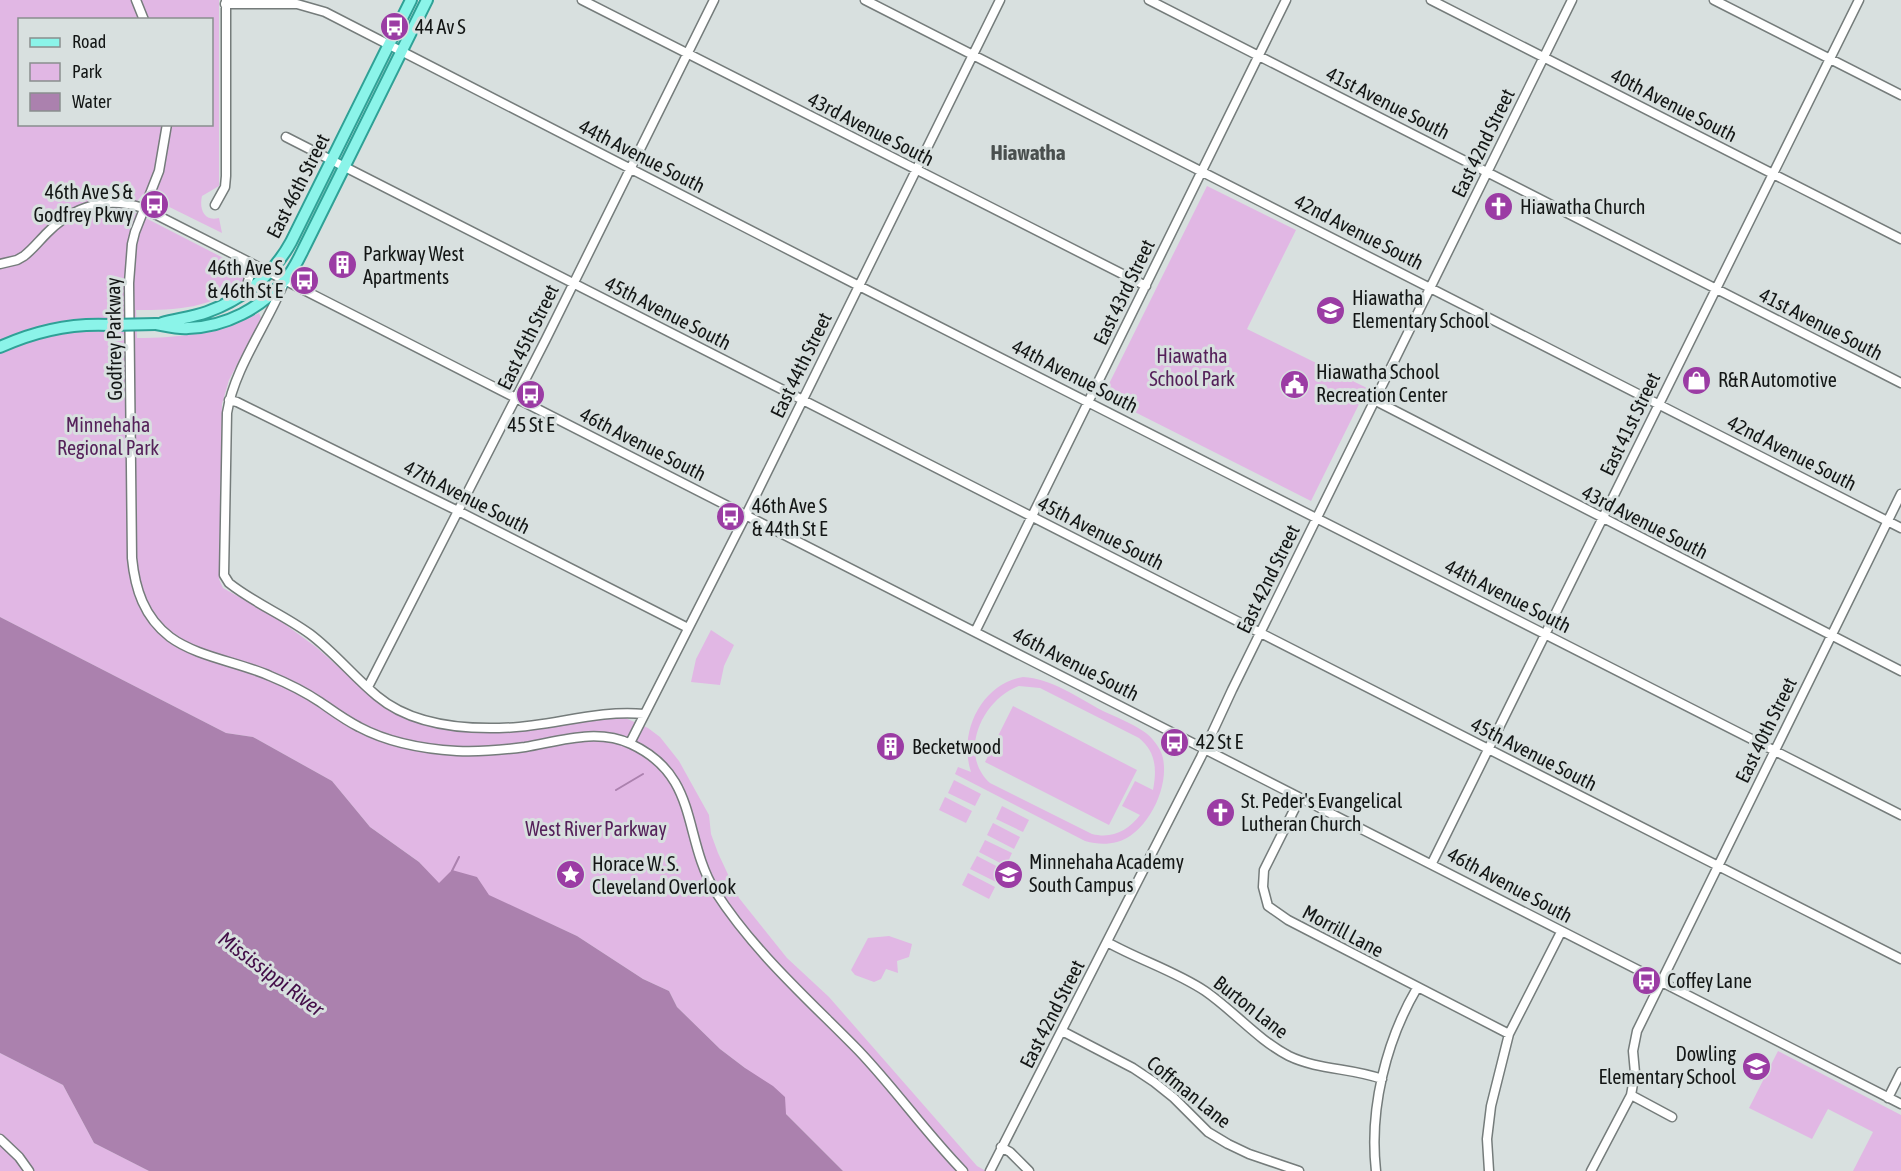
<svg xmlns="http://www.w3.org/2000/svg" width="1901" height="1171" font-family="'Asap Condensed',sans-serif">
<style>
.green{fill:#e1b7e4;fill-rule:evenodd}
.water{fill:#ab81ae}
.lines{fill:none;stroke-linecap:round;stroke-linejoin:round}
.stream{stroke:#ab81ae;stroke-width:2}
.minor-casing{stroke:#757c7b;stroke-width:11}
.major-casing{stroke:#2fa196;stroke-width:14}
.minor{stroke:#fff;stroke-width:8}
.major{stroke:#8bf4e9;stroke-width:10}
.major-bridge-casing{stroke:#2fa196;stroke-width:14;stroke-linecap:butt}
.major-bridge{stroke:#8bf4e9;stroke-width:10}
.labels{text-anchor:middle;stroke-width:6;stroke-linejoin:round;paint-order:stroke}
.poi-label{font-size:20px;fill:#131615;stroke:#d8e0df;text-anchor:start}
.street-label{font-size:20px;fill:#131615;stroke:#d8e0df}
.park-label{font-size:20px;fill:#55215a;stroke:#d8e0df}
.neighbourhood-label{font-size:21px;font-weight:bold;fill:#494f4e;stroke:#d8e0df}
.water-label{font-size:21px;font-style:italic;fill:#430e48;stroke:#d8e0df}
</style>
<rect width="100%" height="100%" fill="#d8e0df"/>
<path class="green" d="M 0,0 L 219,0 L 219,186 L 202,196 C 199,209 204,222 219,218 L 222,233 L 143,194 L 130,210 L 241,267 C 245,272 246,275 245,282 C 210,309 178,310 136,310 L 137,338 C 180,338 220,333 259,313 L 261,318 L 229,380 L 222,404 L 219,579 L 223,588 L 275,617 L 316,647 L 381,705 L 400,716 L 427,726 L 467,732 L 507,732 L 623,717 L 648,728 L 660,737 L 679,761 L 709,815 L 711,834 L 718,853 L 739,898 L 787,958 L 829,997 L 977,1166 L 986,1171 L 843,1171 L 786,1114 L 745,1068 L 720,1049 L 677,1007 L 669,991 L 643,979 L 577,936 L 488,895 L 477,877 L 439,884 L 419,862 L 370,827 L 332,781 L 253,737 L 226,733 L 0,617 ZM 20,20 L 212,20 L 212,124 L 20,124 Z
M 1207,186 L 1296,230 L 1247,329 L 1367,388 L 1311,501 L 1103,396 Z
M 711,630 L 734,645 L 724,666 L 720,685 L 691,682 L 696,659 Z
M 1023,677 C 1051,678 1078,698 1103,711 C 1116,717 1131,723 1143,731 C 1151,736 1157,744 1161,752 C 1173,782 1148,834 1117,842 C 1106,845 1096,844 1085,841 L 955,774 L 958,767 L 971,772 C 958,733 981,684 1023,677 ZM 1019,686 L 1040,688 L 1139,738 C 1156,752 1157,769 1153,790 L 1135,781 L 1122,806 L 1140,815 C 1128,831 1112,839 1092,834 L 990,783 C 957,753 983,699 1019,686 Z
M 1013,706 L 1137,770 L 1109,825 L 985,762 Z
M 954,780 L 981,794 L 975,806 L 948,793 Z
M 945,797 L 972,811 L 966,823 L 939,810 Z
M 1002,806 L 1029,820 L 1023,832 L 996,819 Z
M 993,823 L 1020,837 L 1014,849 L 987,835 Z
M 985,840 L 1012,853 L 1006,866 L 979,852 Z
M 977,856 L 1004,870 L 998,883 L 970,869 Z
M 968,873 L 995,887 L 989,899 L 962,885 Z
M 889,936 L 912,944 L 909,957 L 897,961 L 898,973 L 886,969 L 881,979 L 874,982 L 855,975 L 851,970 L 868,938 Z
M 1778,1051 L 1901,1115 L 1901,1171 L 1853,1171 L 1873,1132 L 1828,1109 L 1812,1139 L 1749,1108 Z
M 0,1053 L 63,1085 L 94,1143 L 149,1171 L 0,1171 Z"/>
<path class="water" d="M 0,617 L 226,733 L 253,737 L 332,781 L 370,827 L 419,862 L 439,883 L 452,870 L 477,877 L 489,895 L 577,936 L 643,979 L 669,991 L 677,1007 L 720,1049 L 745,1068 L 773,1086 L 785,1097 L 786,1114 L 843,1171 L 149,1171 L 94,1143 L 63,1085 L 0,1053 Z"/>
<g class="lines">
<path class="stream" d="M 616,790 L 643,774
M 452,871 L 459,857"/>
<defs>
<path id="minor" d="M 136,0 L 144,20
M 582,0 L 1146,286
M 865,0 L 1901,528
M 1149,0 L 1901,383
M 1431,0 L 1901,239
M 1714,0 L 1901,95
M 225,4 L 297,4 L 325,12 L 865,289 L 1901,815
M 167,124 L 159,171 L 135,232 L 132,244 L 129,283 L 132,558 C 135,589 144,617 170,637 C 197,657 239,662 270,676 C 287,683 305,692 320,702 C 333,711 345,720 359,727 C 389,743 423,749 457,751 C 479,752 503,750 525,747 C 560,741 597,728 631,744 C 700,776 682,837 715,891 C 754,952 809,1000 859,1051 C 896,1090 926,1133 963,1171
M 286,137 L 1901,959
M 215,205 L 225,187 L 226,176 L 226,0
M 239,257 L 250,274 L 245,293
M 0,264 L 17,260 L 24,256 C 33,249 39,241 47,233 C 74,206 107,196 143,208 L 1901,1104
M 283,285 C 266,326 234,369 227,413 L 224,575 L 229,583 C 254,603 284,615 310,634 C 334,652 354,677 377,696 C 409,723 458,729 499,728 C 547,728 596,709 644,714
M 229,400 L 237,402 L 458,511 L 688,628
M 1374,400 L 1901,671
M 975,632 L 1286,0
M 368,687 L 546,339 L 714,0
M 630,743 L 746,515 L 1000,0
M 1300,798 L 1264,870 L 1263,887 L 1268,906 L 1288,920 L 1509,1034
M 1432,863 L 1859,0
M 1107,942 C 1139,960 1175,971 1205,991 C 1234,1011 1258,1040 1289,1056 C 1318,1070 1352,1068 1382,1079
M 1062,1031 L 1133,1068 L 1154,1082 L 1174,1098 L 1208,1132 L 1228,1144 L 1249,1154 L 1299,1171
M 1631,1095 L 1672,1117
M 1888,1098 L 1901,1072
M 0,1139 L 19,1157 L 29,1171
M 1001,1147 L 1010,1152 L 1029,1171
M 990,1171 L 1201,757 L 1232,690 L 1572,0
M 1376,1171 C 1369,1109 1386,1041 1417,988
M 1489,1171 L 1487,1139 L 1491,1106 L 1509,1034 L 1561,932
M 1591,1171 L 1631,1095 L 1635,1073 L 1633,1051 L 1637,1031 L 1901,494"/>
<path id="major" d="M 162,323 C 177,319 193,317 207,312 C 243,299 273,275 291,242 L 411,0
M 156,324 C 167,326 178,329 188,328 C 226,327 261,308 285,280 C 294,270 300,256 306,244 L 427,0
M 0,347 C 35,331 72,323 110,325"/>
</defs>
<use href="#minor" class="minor-casing"/>
<use href="#major" class="major-casing"/>
<use href="#minor" class="minor"/>
<use href="#major" class="major"/>
<defs>
<path id="major-bridge" d="M 110,325 L 156,324"/>
</defs>
<use href="#major-bridge" class="major-bridge-casing"/>
<use href="#major-bridge" class="major-bridge"/>
</g>
<defs>
<symbol id="bus-disc" viewBox="-11 -11 22 22"><circle r="9.5" fill="#9b3ca4" stroke="#d8e0df"/><path d="M-5-6H5V4H4V6H2V4H-2V6H-4V4H-5ZM-3.5-4V0h7V-4ZM-3.5 1.2v1.5H-2V1.2ZM2 1.2v1.5H3.5V1.2Z" fill="#fff"/></symbol>
<symbol id="church-disc" viewBox="-11 -11 22 22"><circle r="9.5" fill="#9b3ca4" stroke="#d8e0df"/><path d="M-1.2-6h2.4v3.5h3.3v2.4h-3.3V6h-2.4V-.1h-3.3v-2.4h3.3Z" fill="#fff"/></symbol>
<symbol id="building-disc" viewBox="-11 -11 22 22"><circle r="9.5" fill="#9b3ca4" stroke="#d8e0df"/><path d="M-4-6H4V6H1V3H-1V6H-4ZM-2.5-4.3h1.7v1.8h-1.7ZM.8-4.3h1.7v1.8H.8ZM-2.5-1h1.7V.8h-1.7ZM.8-1h1.7V.8H.8Z" fill="#fff"/></symbol>
<symbol id="school-disc" viewBox="-11 -11 22 22"><circle r="9.5" fill="#9b3ca4" stroke="#d8e0df"/><path d="M0-5L7-2L0 1L-7-2ZM-4 1L0 2.5L4 1V4Q0 6-4 4Z" fill="#fff"/></symbol>
<symbol id="shop-disc" viewBox="-11 -11 22 22"><circle r="9.5" fill="#9b3ca4" stroke="#d8e0df"/><path d="M-5-2.5h2.3a2.7 3.5 0 0 1 5.4 0H5L5.5 6h-11ZM-1.5-2.5h3a1.5 2.3 0 0 0-3 0Z" fill="#fff"/></symbol>
<symbol id="civic-disc" viewBox="-11 -11 22 22"><circle r="9.5" fill="#9b3ca4" stroke="#d8e0df"/><path d="M-.6-6.5H3V-4.5H.6V-3L4-1V1h2V6H-6V1h2V-1L-.6-3ZM-1.2 2.5V6h2.4V2.5Z" fill="#fff"/></symbol>
<symbol id="sight-disc" viewBox="-11 -11 22 22"><circle r="9.5" fill="#9b3ca4" stroke="#d8e0df"/><path d="M0-6L1.8-2.2L6-1.7L2.9 1.2L3.7 5.4L0 3.3L-3.7 5.4L-2.9 1.2L-6-1.7L-1.8-2.2Z" fill="#fff"/></symbol>
</defs>
<g fill-rule="evenodd">
<use href="#bus-disc" x="378" y="10" width="33" height="33"/>
<use href="#bus-disc" x="138" y="188" width="33" height="33"/>
<use href="#church-disc" x="1482" y="190" width="33" height="33"/>
<use href="#building-disc" x="326" y="248" width="33" height="33"/>
<use href="#bus-disc" x="288" y="264" width="33" height="33"/>
<use href="#school-disc" x="1314" y="294" width="33" height="33"/>
<use href="#shop-disc" x="1680" y="364" width="33" height="33"/>
<use href="#civic-disc" x="1278" y="368" width="33" height="33"/>
<use href="#bus-disc" x="514" y="378" width="33" height="33"/>
<use href="#bus-disc" x="714" y="500" width="33" height="33"/>
<use href="#bus-disc" x="1158" y="726" width="33" height="33"/>
<use href="#building-disc" x="874" y="730" width="33" height="33"/>
<use href="#church-disc" x="1204" y="796" width="33" height="33"/>
<use href="#school-disc" x="992" y="858" width="33" height="33"/>
<use href="#sight-disc" x="554" y="858" width="33" height="33"/>
<use href="#bus-disc" x="1630" y="964" width="33" height="33"/>
<use href="#school-disc" x="1740" y="1050" width="33" height="33"/>
</g>
<g class="labels">
<g class="poi-label">
<text x="415" y="34">44 Av S</text>
<text x="133" y="199" text-anchor="end">46th Ave S &amp;<tspan x="133" dy="23">Godfrey Pkwy</tspan></text>
<text x="1520" y="214">Hiawatha Church</text>
<text x="363" y="261">Parkway West<tspan x="363" dy="23">Apartments</tspan></text>
<text x="283" y="275" text-anchor="end">46th Ave S<tspan x="283" dy="23">&amp; 46th St E</tspan></text>
<text x="1352" y="305">Hiawatha<tspan x="1352" dy="23">Elementary School</tspan></text>
<text x="1316" y="379">Hiawatha School<tspan x="1316" dy="23">Recreation Center</tspan></text>
<text x="1718" y="387">R&amp;R Automotive</text>
<text x="531" y="432" text-anchor="middle">45 St E</text>
<text x="752" y="513">46th Ave S<tspan x="752" dy="23">&amp; 44th St E</tspan></text>
<text x="1196" y="749">42 St E</text>
<text x="912" y="754">Becketwood</text>
<text x="1241" y="808">St. Peder's Evangelical<tspan x="1241" dy="23">Lutheran Church</tspan></text>
<text x="1029" y="869">Minnehaha Academy<tspan x="1029" dy="23">South Campus</tspan></text>
<text x="592" y="871">Horace W. S.<tspan x="592" dy="23">Cleveland Overlook</tspan></text>
<text x="1667" y="988">Coffey Lane</text>
<text x="1736" y="1061" text-anchor="end">Dowling<tspan x="1736" dy="23">Elementary School</tspan></text>
</g>
<g class="street-label">
<text transform="translate(1388 103) rotate(27)" y="7">41st Avenue South</text>
<text transform="translate(1674 105) rotate(27)" y="7">40th Avenue South</text>
<text transform="translate(871 129) rotate(27)" y="7">43rd Avenue South</text>
<text transform="translate(1483 143) rotate(-64)" y="7">East 42nd Street</text>
<text transform="translate(642 156) rotate(27)" y="7">44th Avenue South</text>
<text transform="translate(298 186) rotate(-63)" y="7">East 46th Street</text>
<text transform="translate(1359 232) rotate(27)" y="7">42nd Avenue South</text>
<text transform="translate(1124 292) rotate(-64)" y="7">East 43rd Street</text>
<text transform="translate(668 313) rotate(27)" y="7">45th Avenue South</text>
<text transform="translate(1821 324) rotate(27)" y="7">41st Avenue South</text>
<text transform="translate(528 337) rotate(-64)" y="7">East 45th Street</text>
<text transform="translate(114 339) rotate(-91)" y="7">Godfrey Parkway</text>
<text transform="translate(801 365) rotate(-64)" y="7">East 44th Street</text>
<text transform="translate(1075 376) rotate(27)" y="7">44th Avenue South</text>
<text transform="translate(1630 424) rotate(-64)" y="7">East 41st Street</text>
<text transform="translate(643 444) rotate(27)" y="7">46th Avenue South</text>
<text transform="translate(1792 453) rotate(27)" y="7">42nd Avenue South</text>
<text transform="translate(467 497) rotate(27)" y="7">47th Avenue South</text>
<text transform="translate(1645 522) rotate(27)" y="7">43rd Avenue South</text>
<text transform="translate(1101 533) rotate(27)" y="7">45th Avenue South</text>
<text transform="translate(1268 579) rotate(-64)" y="7">East 42nd Street</text>
<text transform="translate(1508 596) rotate(27)" y="7">44th Avenue South</text>
<text transform="translate(1076 664) rotate(27)" y="7">46th Avenue South</text>
<text transform="translate(1766 730) rotate(-64)" y="7">East 40th Street</text>
<text transform="translate(1534 754) rotate(27)" y="7">45th Avenue South</text>
<text transform="translate(1510 885) rotate(28)" y="7">46th Avenue South</text>
<text transform="translate(1343 931) rotate(28)" y="7">Morrill Lane</text>
<text transform="translate(1251 1007) rotate(38)" y="7">Burton Lane</text>
<text transform="translate(1052 1014) rotate(-63)" y="7">East 42nd Street</text>
<text transform="translate(1189 1092) rotate(39)" y="7">Coffman Lane</text>
</g>
<g class="park-label">
<text x="1192" y="363">Hiawatha<tspan x="1192" dy="23">School Park</tspan></text>
<text x="108" y="432">Minnehaha<tspan x="108" dy="23">Regional Park</tspan></text>
<text x="596" y="836">West River Parkway</text>
</g>
<g class="neighbourhood-label">
<text x="1028" y="160">Hiawatha</text>
</g>
<g class="water-label">
<text transform="translate(271 974) rotate(37)" y="7">Mississippi River</text>
</g>
</g>
<rect x="18" y="18" width="195" height="108" fill="#d8e0df" stroke="#898f8e" stroke-width="1.5"/>
<rect x="30" y="38" width="30" height="9" fill="#8bf4e9" stroke="#898f8e" stroke-width="1.5"/>
<text x="72" y="48" font-size="18" fill="#131615">Road</text>
<rect x="30" y="63" width="30" height="18" fill="#e1b7e4" stroke="#898f8e" stroke-width="1.5"/>
<text x="72" y="78" font-size="18" fill="#131615">Park</text>
<rect x="30" y="93" width="30" height="18" fill="#ab81ae" stroke="#898f8e" stroke-width="1.5"/>
<text x="72" y="108" font-size="18" fill="#131615">Water</text>
</svg>
